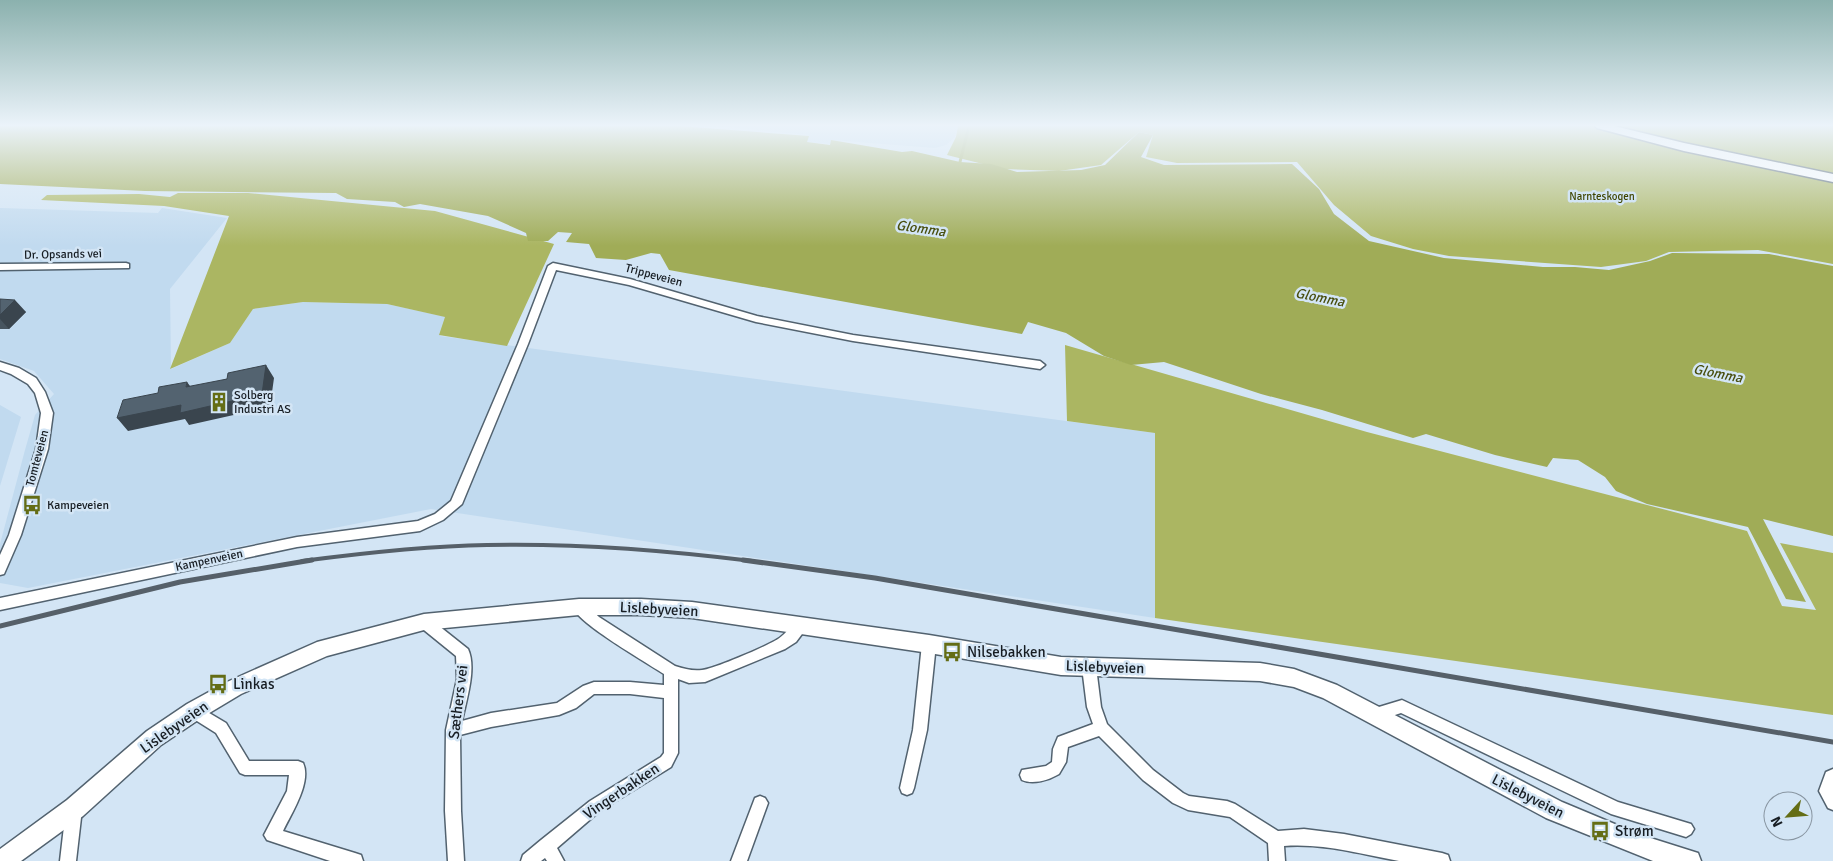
<svg xmlns="http://www.w3.org/2000/svg" width="1833" height="861" font-family="Signika,sans-serif">
<style>
.built{fill:#c1daef}
.forest{fill:#abb662}
.water{fill:#a0ac57}
.lines{fill:none;stroke-linecap:round;stroke-linejoin:round}
.stream{stroke:#a0ac57;stroke-width:3}
.street-casing{stroke:#52626f;stroke-width:3}
.secondary-casing{stroke:#52626f;stroke-width:3}
.street{fill:#fff;fill-rule:evenodd}
.secondary{fill:#fff;fill-rule:evenodd}
.rail-far1{stroke:#566069;stroke-width:4}
.rail{stroke:#566069;stroke-width:5}
.wall{fill:#475560}
.shaded-wall{fill:#3a454e}
.building{fill:#536370;stroke:#3a454e}
.labels{text-anchor:middle;stroke-width:5;stroke-linejoin:round;paint-order:stroke}
.far-park-label{font-size:11px;fill:#3f4501;stroke:#d3e5f5}
.street-label{font-size:12px;fill:#171d23;stroke:#d3e5f5}
.poi-label{font-size:12px;fill:#171d23;stroke:#d3e5f5;text-anchor:start}
.water-label{font-size:14px;font-style:italic;fill:#484e0e;stroke:#d3e5f5}
.near-street-label{font-size:15px;fill:#171d23;stroke:#d3e5f5}
.near-poi-label{font-size:15px;fill:#171d23;stroke:#d3e5f5;text-anchor:start}
</style>
<rect width="100%" height="100%" fill="#d3e5f5"/>
<path class="built" d="M 715,126 L 958,126 L 955,137 L 946,145 L 935,148 L 831,140 L 830,144 L 807,142 L 808,135 Z
M 0,208 L 158,213 L 162,208 L 227,218 L 170,289 L 171,369 L 230,343 L 253,309 L 303,302 L 387,304 L 446,317 L 440,336 L 1155,433 L 1155,618 L 431,509 L 28,588 L 0,583 L 0,544 L 25,450 L 35,415 L 54,394 L 34,371 L 0,359 Z
M 0,405 L 21,417 L 0,486 Z"/>
<path class="forest" d="M 958,126 L 1833,126 L 1833,264 L 1758,250 L 1669,252 L 1646,261 L 1601,267 L 1449,256 L 1413,249 L 1371,236 L 1334,205 L 1297,162 L 1177,163 L 1146,157 L 1153,135 L 1139,132 L 1101,165 L 1059,171 L 1003,169 L 947,155 L 956,137 Z
M 178,193 L 248,193 L 435,211 L 554,244 L 507,346 L 439,335 L 445,317 L 387,304 L 303,302 L 253,309 L 230,343 L 170,369 L 229,216 L 164,206 L 41,200 L 47,195 L 139,194 L 170,197 Z
M 1065,345 L 1367,432 L 1747,531 L 1782,606 L 1816,610 L 1780,543 L 1833,553 L 1833,715 L 1155,618 L 1155,433 L 1067,421 Z"/>
<path class="water" d="M 0,126 L 679,126 L 809,136 L 807,142 L 830,145 L 831,140 L 902,152 L 912,151 L 960,162 L 991,164 L 1017,172 L 1081,170 L 1105,165 L 1139,132 L 1153,135 L 1141,157 L 1164,165 L 1292,164 L 1319,189 L 1334,214 L 1369,241 L 1444,258 L 1543,267 L 1575,267 L 1609,270 L 1650,261 L 1672,253 L 1769,254 L 1833,266 L 1833,536 L 1763,519 L 1806,602 L 1786,599 L 1748,527 L 1647,504 L 1616,491 L 1605,477 L 1578,460 L 1553,458 L 1547,467 L 1495,455 L 1426,434 L 1413,438 L 1322,410 L 1261,394 L 1164,362 L 1131,365 L 1104,356 L 1066,333 L 1028,322 L 1022,334 L 669,270 L 660,254 L 651,253 L 626,260 L 596,258 L 589,244 L 566,242 L 572,233 L 558,232 L 548,241 L 528,241 L 526,233 L 488,216 L 420,204 L 404,207 L 395,202 L 347,199 L 336,193 L 145,191 L 0,184 Z"/>
<g class="lines">
<path class="stream" d="M 960,162 L 969,126"/>
<defs>
<path id="street" d="M 126,263 L 129,264 L 129,268 L 0,270 L 0,264 Z
M 553,263 L 630,279 L 757,316 L 853,335 L 1040,361 L 1045,365 L 1040,369 L 853,341 L 756,322 L 629,285 L 556,270 L 528,344 L 462,504 L 443,520 L 420,531 L 297,547 L 0,610 L 0,598 L 297,537 L 418,521 L 435,514 L 451,501 L 518,344 L 548,266 Z
M 0,362 L 19,368 L 36,378 L 45,392 L 53,413 L 48,449 L 21,535 L 4,574 L 0,575 L 0,555 L 9,535 L 36,449 L 41,413 L 35,393 L 28,384 L 11,374 L 0,370 Z
M 579,601 L 584,603 L 599,617 L 675,666 C 685,669 692,671 702,670 C 714,669 767,646 778,639 C 787,634 795,618 806,622 L 808,626 L 796,642 L 785,649 L 705,682 L 689,683 L 678,679 L 678,753 L 671,767 L 600,811 L 557,848 L 564,861 L 547,861 L 545,858 L 541,861 L 521,861 L 523,855 L 541,840 L 590,801 L 661,757 L 664,753 L 664,698 L 630,694 L 594,694 L 576,708 L 559,715 L 491,727 L 460,735 L 461,811 L 464,861 L 448,861 L 445,811 L 446,730 L 457,679 L 456,656 L 419,626 L 417,622 L 419,618 L 424,616 L 429,618 L 468,649 C 477,668 466,701 462,721 L 491,713 L 557,703 L 583,686 L 594,682 L 630,682 L 664,685 L 664,674 C 644,661 581,625 572,607 L 574,603 Z
M 929,638 L 934,640 L 936,644 L 927,730 L 914,788 L 912,793 L 907,795 L 902,793 L 900,788 L 913,730 L 922,644 L 924,640 Z
M 1089,661 L 1094,663 L 1096,667 L 1101,707 L 1107,724 L 1153,770 L 1183,793 L 1189,796 L 1227,801 L 1235,804 L 1278,831 L 1304,829 L 1344,834 L 1442,853 L 1448,855 L 1450,861 C 1433,861 1415,861 1399,861 C 1361,854 1323,843 1284,846 L 1285,861 L 1269,861 L 1268,843 L 1230,817 L 1188,810 L 1173,803 L 1143,780 L 1099,736 L 1068,747 L 1066,762 L 1059,774 C 1049,780 1033,785 1022,780 L 1020,775 L 1022,770 L 1046,766 L 1052,762 L 1053,749 L 1058,737 L 1093,724 L 1087,707 L 1082,667 L 1084,663 Z
M 1402,700 L 1618,802 L 1691,824 L 1694,829 L 1691,834 L 1686,837 L 1611,814 L 1401,713 L 1374,722 L 1369,720 L 1367,715 L 1369,710 Z
M 194,704 L 226,723 L 249,761 L 298,761 L 303,763 C 312,782 291,814 283,831 L 355,853 L 361,855 L 363,861 L 330,861 L 267,840 L 264,835 L 287,791 L 289,775 L 245,775 L 240,773 L 216,733 L 189,716 L 187,711 L 189,706 Z
M 1833,769 L 1833,810 L 1828,808 L 1819,791 L 1826,772 Z
M 760,796 L 765,798 L 768,803 L 747,861 L 731,861 L 755,798 Z
M 74,802 L 79,804 L 82,809 L 76,861 L 60,861 L 66,809 L 69,804 Z"/>
<path id="secondary" d="M 1595,126 L 1614,126 L 1684,143 L 1833,174 L 1833,182 L 1684,151 L 1597,128 Z
M 579,599 L 641,599 L 692,602 L 929,635 L 1061,657 L 1260,663 L 1294,669 L 1337,685 L 1562,802 L 1641,835 L 1698,853 L 1701,861 L 1653,861 L 1546,818 L 1323,698 L 1294,687 L 1260,681 L 1061,675 L 929,653 L 692,618 L 641,615 L 579,615 L 424,630 L 327,656 L 241,694 L 201,718 L 161,745 L 83,816 L 21,861 L 0,861 L 0,849 L 67,800 L 147,731 L 187,704 L 227,682 L 317,642 L 424,614 Z"/>
</defs>
<use href="#street" class="street-casing"/>
<use href="#secondary" class="secondary-casing"/>
<use href="#street" class="street"/>
<use href="#secondary" class="secondary"/>
<path class="rail-far1" d="M 302,561 C 363,553 425,546 487,545 C 576,543 664,550 752,561"/>
<path class="rail" d="M 743,560 L 875,578 L 1833,742
M 0,626 L 180,582 L 312,560"/>
</g>
<path class="wall" d="M 0,299 L 26,312 L 9,329 L 0,329 Z"/>
<path class="shaded-wall" d="M 15,300 L 26,312 L 9,329 L 0,319 L 0,315 Z
M 266,365 L 274,378 L 270,407 L 189,425 L 185,419 L 128,431 L 117,418 Z
M 187,382 L 196,394 L 186,387 Z"/>
<path class="building" d="M 0,299 L 15,300 L 0,315 Z
M 266,365 L 262,394 L 180,413 L 181,405 L 117,418 L 123,400 L 158,393 L 159,387 L 187,382 L 186,387 L 227,379 L 228,373 Z"/>
<linearGradient id="sky" x2="0" y2="1"><stop stop-color="#8bb1ae"/><stop offset="0.51" stop-color="#ebf3fa"/><stop offset="1" stop-color="#ebf3fa" stop-opacity="0"/></linearGradient>
<rect width="1833" height="246" fill="url(#sky)"/>
<defs>
<symbol id="building-bare" viewBox="-9 -9 18 18"><path d="M-4-6H4V6H1V3H-1V6H-4ZM-2.5-4.3h1.7v1.8h-1.7ZM.8-4.3h1.7v1.8H.8ZM-2.5-1h1.7V.8h-1.7ZM.8-1h1.7V.8H.8Z" fill="#646d15" stroke="#d3e5f5" stroke-width="2.5" paint-order="stroke"/></symbol>
<symbol id="bus-bare" viewBox="-9 -9 18 18"><path d="M-5-6H5V4H4V6H2V4H-2V6H-4V4H-5ZM-3.5-4V0h7V-4ZM-3.5 1.2v1.5H-2V1.2ZM2 1.2v1.5H3.5V1.2Z" fill="#646d15" stroke="#d3e5f5" stroke-width="2.5" paint-order="stroke"/></symbol>
</defs>
<g fill-rule="evenodd">
<use href="#building-bare" x="205" y="388" width="28" height="28"/>
<use href="#bus-bare" x="18" y="491" width="28" height="28"/>
<use href="#bus-bare" x="938" y="638" width="28" height="28"/>
<use href="#bus-bare" x="204" y="670" width="28" height="28"/>
<use href="#bus-bare" x="1586" y="817" width="28" height="28"/>
</g>
<g class="labels">
<g class="far-park-label">
<text x="1602" y="200">Narnteskogen</text>
</g>
<g class="street-label">
<text transform="translate(63 254) rotate(-1)" y="4">Dr. Opsands vei</text>
<text transform="translate(654 275) rotate(15)" y="4">Trippeveien</text>
<text transform="translate(37 458) rotate(-75)" y="4">Tomteveien</text>
<text transform="translate(209 560) rotate(-12)" y="4">Kampenveien</text>
</g>
<g class="poi-label">
<text x="234" y="399">Solberg<tspan x="234" dy="14">Industri AS</tspan></text>
<text x="47" y="509">Kampeveien</text>
</g>
<g class="water-label">
<text transform="translate(921 228) rotate(8)" y="5">Glomma</text>
<text transform="translate(1320 297) rotate(11)" y="5">Glomma</text>
<text transform="translate(1718 373) rotate(11)" y="5">Glomma</text>
</g>
<g class="near-street-label">
<text transform="translate(659 609) rotate(3)" y="5">Lislebyveien</text>
<text transform="translate(1105 667) rotate(2)" y="5">Lislebyveien</text>
<text transform="translate(458 702) rotate(-83)" y="5">Sæthers vei</text>
<text transform="translate(174 727) rotate(-35)" y="5">Lislebyveien</text>
<text transform="translate(621 791) rotate(-34)" y="5">Vingerbakken</text>
<text transform="translate(1528 796) rotate(27)" y="5">Lislebyveien</text>
</g>
<g class="near-poi-label">
<text x="967" y="657">Nilsebakken</text>
<text x="233" y="689">Linkas</text>
<text x="1615" y="836">Strøm</text>
</g>
</g>
<g transform="translate(1788 816) rotate(244)"><circle r="24" fill="#d3e5f5" stroke="#8895a1"/>
<path d="M0-4L9 19L0 12L-9 19Z" fill="#646d15"/>
<text y="-8" font-size="14" font-weight="bold" text-anchor="middle" fill="#171d23">N</text>
</g>
</svg>
